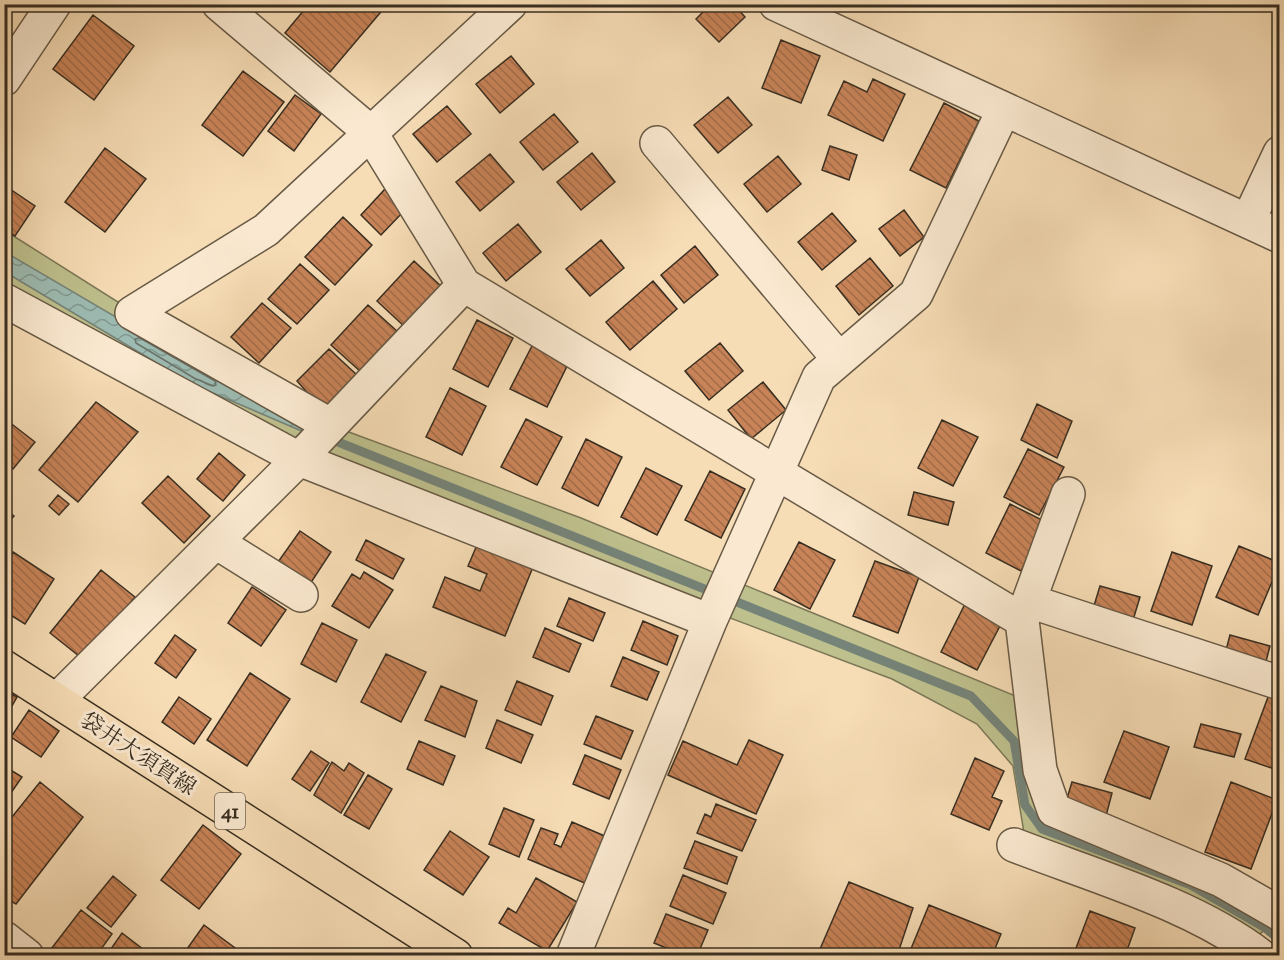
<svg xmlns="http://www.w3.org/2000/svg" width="1284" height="960" font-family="'Sorts Mill Goudy','Noto Serif JP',serif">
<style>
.green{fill:#bec08d;stroke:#7b7757;stroke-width:1.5}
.water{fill:url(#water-waves);stroke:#758378;stroke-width:1.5}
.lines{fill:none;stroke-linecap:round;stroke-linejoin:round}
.shore{stroke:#6a746a;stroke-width:1.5}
.stream{stroke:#758378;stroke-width:9}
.building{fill:url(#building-back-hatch);stroke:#382e21;stroke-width:1.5}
.minor-casing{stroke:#685a46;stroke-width:36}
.major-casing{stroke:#382e21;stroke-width:36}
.minor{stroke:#fae9d0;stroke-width:33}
.major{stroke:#f7ddb6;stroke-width:33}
.labels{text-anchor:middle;stroke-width:6;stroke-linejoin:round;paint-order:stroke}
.shield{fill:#fae9d0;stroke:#726656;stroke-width:1.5}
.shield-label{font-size:21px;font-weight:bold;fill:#382e21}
.street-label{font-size:22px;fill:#382e21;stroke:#fae9d0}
</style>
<defs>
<pattern id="water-waves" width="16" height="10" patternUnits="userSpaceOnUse" patternTransform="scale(1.5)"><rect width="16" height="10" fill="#9dbbb2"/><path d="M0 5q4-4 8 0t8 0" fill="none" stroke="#819890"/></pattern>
<pattern id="building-back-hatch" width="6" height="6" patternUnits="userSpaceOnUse" patternTransform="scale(1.5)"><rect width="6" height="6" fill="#c88358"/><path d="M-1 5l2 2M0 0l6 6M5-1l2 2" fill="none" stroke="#a36c48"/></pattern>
</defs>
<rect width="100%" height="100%" fill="#f7ddb6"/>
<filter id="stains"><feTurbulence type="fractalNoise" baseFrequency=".00333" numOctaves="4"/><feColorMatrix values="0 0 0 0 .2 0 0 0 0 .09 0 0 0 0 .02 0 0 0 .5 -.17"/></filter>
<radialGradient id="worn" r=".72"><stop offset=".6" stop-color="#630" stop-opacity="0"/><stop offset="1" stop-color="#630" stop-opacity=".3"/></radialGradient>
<path class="green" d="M 4,230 L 159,328 L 330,425 L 581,518 L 1018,697 L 1048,811 L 1279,917 L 1253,940 L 1025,839 L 1013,766 L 977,724 L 892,679 L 534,544 L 317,466 L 5,298 Z"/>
<path class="water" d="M 5,252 L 189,360 L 323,432 L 318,438 L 192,384 L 5,272 Z"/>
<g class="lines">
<path class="shore" d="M 139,338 L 135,339 L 136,343 L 194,378 L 213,386 L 216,385 L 215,381 L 140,338"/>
<path class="stream" d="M 328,438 L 971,696 L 1014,741 L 1025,805 L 1042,829 L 1191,885 L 1264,927 L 1280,940"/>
</g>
<path class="building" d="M 4,4 L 16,4 L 4,20 Z
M 309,4 L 381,4 L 385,7 L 330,72 L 285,33 Z
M 711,4 L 733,4 L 745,17 L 719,42 L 696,19 Z
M 93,15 L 134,46 L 94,100 L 53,69 Z
M 781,40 L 820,56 L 801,103 L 762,88 Z
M 511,56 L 534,84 L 500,113 L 476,84 Z
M 243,71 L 284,102 L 243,156 L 202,125 Z
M 873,79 L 905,94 L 883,141 L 828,115 L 844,81 L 867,92 Z
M 295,95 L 321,114 L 294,151 L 268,131 Z
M 728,97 L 752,125 L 718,153 L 694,125 Z
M 944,103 L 979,121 L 946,188 L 910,170 Z
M 447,106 L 471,134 L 437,162 L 413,134 Z
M 554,114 L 578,142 L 543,170 L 520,142 Z
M 830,146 L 857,155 L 849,180 L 822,170 Z
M 105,148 L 146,179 L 105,232 L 65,202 Z
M 592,153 L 615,182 L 581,210 L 557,182 Z
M 490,154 L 514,182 L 480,211 L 456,182 Z
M 778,156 L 801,184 L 767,212 L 744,184 Z
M 4,185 L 35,206 L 15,236 L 4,229 Z
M 386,188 L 404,211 L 381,235 L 361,215 Z
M 904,210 L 924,237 L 900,256 L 879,229 Z
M 832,213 L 856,241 L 822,270 L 798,242 Z
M 343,217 L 372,245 L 335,285 L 305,257 Z
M 518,224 L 541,252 L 506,281 L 483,253 Z
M 601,240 L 624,268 L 590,296 L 566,269 Z
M 695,246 L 718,275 L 684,303 L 661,275 Z
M 870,258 L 893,286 L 859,315 L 836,286 Z
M 414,261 L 443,288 L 406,328 L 377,301 Z
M 300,264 L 329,290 L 297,324 L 268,299 Z
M 653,281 L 677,309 L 630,350 L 606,322 Z
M 262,303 L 291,328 L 259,363 L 231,337 Z
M 368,305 L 398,332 L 361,372 L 331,345 Z
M 477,320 L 513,338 L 488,387 L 453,369 Z
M 535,340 L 571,358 L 547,407 L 510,389 Z
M 720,343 L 743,371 L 709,400 L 685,371 Z
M 329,349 L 358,376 L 324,411 L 297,381 Z
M 763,382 L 786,410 L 751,439 L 728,410 Z
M 450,388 L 486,406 L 462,455 L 426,437 Z
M 96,402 L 138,432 L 78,502 L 39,470 Z
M 1037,404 L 1072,421 L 1057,458 L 1021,440 Z
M 4,418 L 35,442 L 13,469 L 4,463 Z
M 526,419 L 562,437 L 537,485 L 501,467 Z
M 942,420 L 978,437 L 953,486 L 918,468 Z
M 586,439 L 622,457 L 598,506 L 562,488 Z
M 1028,449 L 1064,467 L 1039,515 L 1004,497 Z
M 219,453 L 245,475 L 223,501 L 197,479 Z
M 646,468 L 682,486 L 657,535 L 621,517 Z
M 710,471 L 745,489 L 721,538 L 685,520 Z
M 168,476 L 210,516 L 184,543 L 142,503 Z
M 914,492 L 954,502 L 948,525 L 908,515 Z
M 58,495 L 69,504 L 59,515 L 49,506 Z
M 1010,504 L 1046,522 L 1021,571 L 986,553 Z
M 4,508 L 14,516 L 4,527 Z
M 300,531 L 331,552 L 310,584 L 278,562 Z
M 366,540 L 404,559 L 393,579 L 356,560 Z
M 799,542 L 835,560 L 810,609 L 774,590 Z
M 477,545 L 533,567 L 505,636 L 433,607 L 445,577 L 480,591 L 487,574 L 468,566 Z
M 1239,546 L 1280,563 L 1258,615 L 1216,597 Z
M 13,552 L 54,579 L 25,624 L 4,611 L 4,565 Z
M 1172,552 L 1212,566 L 1192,625 L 1151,611 Z
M 875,561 L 919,577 L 898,633 L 853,616 Z
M 101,570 L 135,597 L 84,660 L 50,633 Z
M 364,572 L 393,590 L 369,628 L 332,606 L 352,574 L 360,579 Z
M 1100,586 L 1140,597 L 1133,620 L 1093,609 Z
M 252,587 L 286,610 L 261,646 L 228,623 Z
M 569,598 L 605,613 L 593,641 L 557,626 Z
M 965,604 L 1002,622 L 977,670 L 941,652 Z
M 643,621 L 678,636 L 667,665 L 631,650 Z
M 322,623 L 357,640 L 336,682 L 301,664 Z
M 545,628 L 581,644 L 569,672 L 533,657 Z
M 175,635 L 196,650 L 176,678 L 155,663 Z
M 1230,635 L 1270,646 L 1264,669 L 1224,658 Z
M 386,654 L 426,672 L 401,722 L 361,702 Z
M 623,657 L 659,672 L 647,700 L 611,686 Z
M 250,673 L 290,699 L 247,766 L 207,740 Z
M 517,681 L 553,696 L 541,725 L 505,710 Z
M 441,686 L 477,701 L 465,737 L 425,720 Z
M 1271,689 L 1280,692 L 1280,771 L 1245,759 Z
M 4,690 L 17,697 L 4,720 Z
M 179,697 L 211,719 L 194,744 L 162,722 Z
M 29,710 L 59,731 L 41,757 L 11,737 Z
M 596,716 L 633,731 L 621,759 L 584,744 Z
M 497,720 L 533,735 L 521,763 L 486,748 Z
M 1201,724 L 1241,734 L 1234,757 L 1194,747 Z
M 1124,731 L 1169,747 L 1150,799 L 1104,782 Z
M 749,740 L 783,755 L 756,814 L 668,775 L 683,741 L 737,765 Z
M 419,741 L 455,756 L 443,785 L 407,769 Z
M 311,751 L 329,763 L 310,791 L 292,779 Z
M 585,755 L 621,770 L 609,799 L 573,784 Z
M 975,758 L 1004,771 L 992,797 L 1002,801 L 989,830 L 951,814 Z
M 332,762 L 344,771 L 349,763 L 364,773 L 341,813 L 314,795 Z
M 4,766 L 22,777 L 4,803 Z
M 368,775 L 392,789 L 369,829 L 344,815 Z
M 40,782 L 83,817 L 16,904 L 4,897 L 4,827 Z
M 1072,782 L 1112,793 L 1106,816 L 1065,805 Z
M 1231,782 L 1277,800 L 1251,869 L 1205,852 Z
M 716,804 L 756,820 L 742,851 L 697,833 L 705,814 L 711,817 Z
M 504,808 L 534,820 L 519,857 L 489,844 Z
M 572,822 L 607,837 L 587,884 L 528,859 L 541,828 L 558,834 L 554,844 L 561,847 Z
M 203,825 L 241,854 L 199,909 L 161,880 Z
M 450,831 L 489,857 L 463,895 L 424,870 Z
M 695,841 L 737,857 L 727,884 L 684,868 Z
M 683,875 L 726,893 L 713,924 L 670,906 Z
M 113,876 L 136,895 L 111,927 L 87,908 Z
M 536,878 L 577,902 L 547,951 L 499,923 L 508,908 L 516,913 Z
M 849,882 L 913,908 L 897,956 L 817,956 Z
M 929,905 L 1001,934 L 992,956 L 908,956 Z
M 81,910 L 112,934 L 96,956 L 51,956 L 48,953 Z
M 1090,911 L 1135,928 L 1125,956 L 1073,956 Z
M 666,914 L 708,930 L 697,956 L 686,956 L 654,943 Z
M 204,925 L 246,956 L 182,956 Z
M 122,933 L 152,956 L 106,956 Z"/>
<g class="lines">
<defs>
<path id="minor" d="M 219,4 L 370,132 L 464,285 L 1022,620 L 1068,494
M 776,4 L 1280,236
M 4,79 L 54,4
M 657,143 L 839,359
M 1248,221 L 1280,153
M 4,300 L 299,459 L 710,621
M 330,425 L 132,313 L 266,230 L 510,4
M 216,542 L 301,595
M 1029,601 L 1280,683
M 1022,620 L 1040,770 L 1054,810 L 1221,880 L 1280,914
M 57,700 L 299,459 L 464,285
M 1014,845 C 1094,876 1193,904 1261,956
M 4,938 L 27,956
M 573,956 L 710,621 L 819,377 L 916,294 L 1004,109"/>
<path id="major" d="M 4,667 L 456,956"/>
</defs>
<use href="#minor" class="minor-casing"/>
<use href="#major" class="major-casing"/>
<use href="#minor" class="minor"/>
<use href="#major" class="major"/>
</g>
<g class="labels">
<rect class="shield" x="215" y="793" width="30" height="36" rx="4.5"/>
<g class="shield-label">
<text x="230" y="818">41</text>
</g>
<g class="street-label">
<text transform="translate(139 753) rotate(33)" y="8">袋井大須賀線</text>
</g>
</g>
<rect width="1284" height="960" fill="none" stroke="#f7ddb6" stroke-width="24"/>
<rect x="6" y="6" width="1272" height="948" fill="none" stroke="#382e21" stroke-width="3"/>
<rect x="12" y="12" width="1260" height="936" fill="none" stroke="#382e21" stroke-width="1.5"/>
<rect width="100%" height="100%" filter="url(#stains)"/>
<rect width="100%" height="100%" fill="url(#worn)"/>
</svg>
